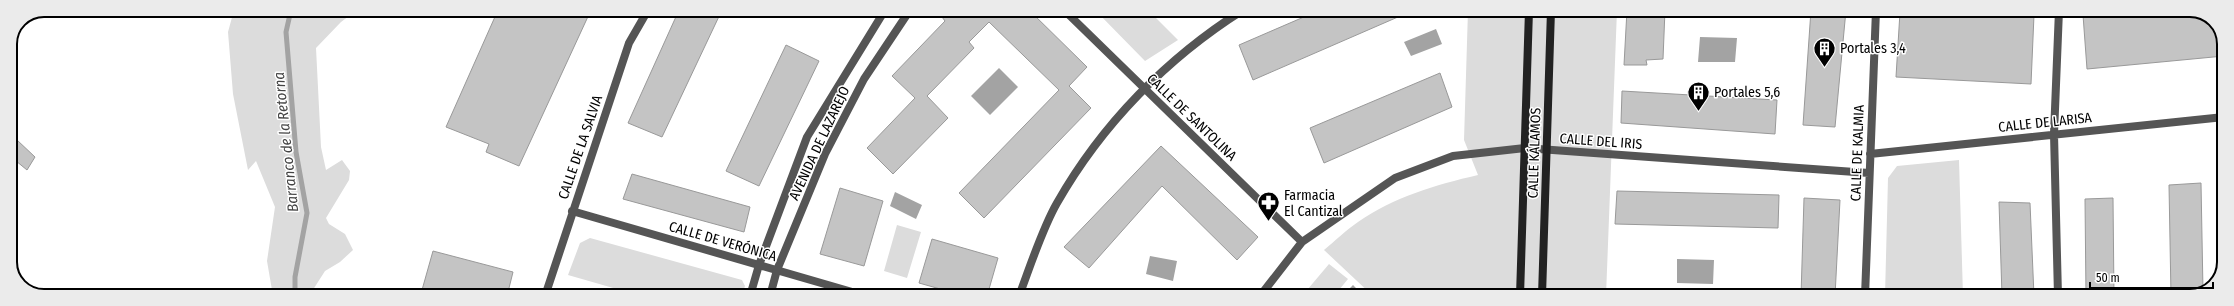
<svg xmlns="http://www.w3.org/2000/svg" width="2234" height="306" font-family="'Fira Sans Condensed',sans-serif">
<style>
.green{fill:#dcdcdc}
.water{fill:#a3a3a3}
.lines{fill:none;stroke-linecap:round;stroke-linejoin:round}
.stream{stroke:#a3a3a3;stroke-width:5}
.building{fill:#c4c4c4;stroke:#999}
.minor{stroke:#555;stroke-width:8}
.tertiary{stroke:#555;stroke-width:8}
.secondary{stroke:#222;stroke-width:8}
.labels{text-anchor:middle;stroke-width:3;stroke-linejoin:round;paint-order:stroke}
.poi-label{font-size:14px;fill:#000;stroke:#fff;text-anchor:start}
.street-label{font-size:14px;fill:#000;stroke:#fff}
.water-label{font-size:15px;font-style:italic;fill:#444;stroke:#fff}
.rim{fill:none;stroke:#000;stroke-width:2}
</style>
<rect width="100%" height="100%" fill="#fff"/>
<path class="green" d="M 234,10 L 357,10 L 341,22 L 316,48 L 321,147 L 326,170 L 342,160 L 350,171 L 349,180 L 326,218 L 329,224 L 345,234 L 353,250 L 340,262 L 325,271 L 309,296 L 273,296 L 267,261 L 275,207 L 256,161 L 248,170 L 233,94 L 228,32 Z
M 1095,10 L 1148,10 L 1178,40 L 1145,61 Z
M 1468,10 L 1617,10 L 1606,296 L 1373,296 L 1324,250 C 1335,241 1346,230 1358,222 C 1394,197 1435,185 1478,175 L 1464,140 Z
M 1959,160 L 1963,296 L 1885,296 L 1888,178 L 1897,166 Z
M 897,225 L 921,232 L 907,278 L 884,271 Z
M 590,238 L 742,280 L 745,286 L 742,296 L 641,296 L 568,275 L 580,243 Z
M 1329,264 L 1348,279 L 1334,296 L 1302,296 Z"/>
<path class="water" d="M 1436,29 L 1442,44 L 1411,56 L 1404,42 Z
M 1700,37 L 1737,38 L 1735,62 L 1698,62 Z
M 999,68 L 1018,87 L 990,115 L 971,96 Z
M 895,192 L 922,205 L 916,219 L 890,206 Z
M 1150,256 L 1177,261 L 1173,281 L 1146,274 Z
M 1677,259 L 1714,260 L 1713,284 L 1677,283 Z
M 1353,285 L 1364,296 L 1342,296 Z"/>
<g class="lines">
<path class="stream" d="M 291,10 L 286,32 L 296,152 L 307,213 L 295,277 L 295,296"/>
</g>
<path class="building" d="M 498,10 L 591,10 L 519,166 L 486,152 L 489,144 L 446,127 Z
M 679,10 L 722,10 L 662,137 L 628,123 Z
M 949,10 L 1029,10 L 1087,67 L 1069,86 L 1091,108 L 984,218 L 959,193 L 1059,90 L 989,22 L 969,42 L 974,48 L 927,96 L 948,118 L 893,174 L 867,148 L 915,98 L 892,76 L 945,21 L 942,17 Z
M 1320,10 L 1414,10 L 1253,80 L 1239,45 Z
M 1627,10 L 1665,10 L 1663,59 L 1646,60 L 1647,65 L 1624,65 Z
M 1811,10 L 1846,10 L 1835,127 L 1803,125 Z
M 2129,10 L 2194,10 L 2214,20 L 2224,40 L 2224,56 L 2087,69 L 2083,15 Z
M 1900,12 L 2034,15 L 2031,84 L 1896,77 Z
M 786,45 L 819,61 L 759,186 L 726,171 Z
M 1440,73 L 1452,107 L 1324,163 L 1310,128 Z
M 1622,91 L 1777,100 L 1775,134 L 1621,123 Z
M 17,140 L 35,157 L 27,170 L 10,156 L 10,148 Z
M 1161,146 L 1258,237 L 1237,260 L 1162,186 L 1089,268 L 1064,247 Z
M 632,174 L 750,207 L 744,232 L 623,199 Z
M 2201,183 L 2203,291 L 2190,296 L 2171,296 L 2169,185 Z
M 840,188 L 883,201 L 864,266 L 820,254 Z
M 1617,191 L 1779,195 L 1778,228 L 1615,224 Z
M 1804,198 L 1840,200 L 1835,296 L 1801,296 Z
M 2113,198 L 2114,296 L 2086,296 L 2085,199 Z
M 1999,202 L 2030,203 L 2034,296 L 2002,296 Z
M 932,239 L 998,258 L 987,296 L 965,296 L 919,283 Z
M 433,251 L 513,272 L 507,296 L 445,296 L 422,290 Z"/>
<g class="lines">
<path class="minor" d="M 1064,10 L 1302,242
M 1870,154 L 2224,117
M 572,211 L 866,296
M 545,296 L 629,43 L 648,10
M 1019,296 C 1030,267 1042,229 1057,203 C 1102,124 1167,58 1243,10
M 1260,296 L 1302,242 L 1395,178 L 1453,156 L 1525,148 L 1869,173
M 1865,296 L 1876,10
M 2058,296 L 2054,134 L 2059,10"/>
<path class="tertiary" d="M 750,296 L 759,265 L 807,137 L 885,10
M 770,296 L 777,270 L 825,154 L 864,79 L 910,10"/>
<path class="secondary" d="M 1520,296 L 1529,10
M 1542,296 L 1551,10"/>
</g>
<defs>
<symbol id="building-pin" viewBox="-11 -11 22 30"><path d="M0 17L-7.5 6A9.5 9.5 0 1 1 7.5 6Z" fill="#000" stroke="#fff"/><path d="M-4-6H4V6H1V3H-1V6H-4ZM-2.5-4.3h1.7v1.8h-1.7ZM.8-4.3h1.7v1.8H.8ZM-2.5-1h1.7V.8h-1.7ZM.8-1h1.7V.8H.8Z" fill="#fff"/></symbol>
<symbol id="pharmacy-pin" viewBox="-11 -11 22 30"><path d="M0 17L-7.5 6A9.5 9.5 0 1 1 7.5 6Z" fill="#000" stroke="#fff"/><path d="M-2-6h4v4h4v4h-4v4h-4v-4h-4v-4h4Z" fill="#fff"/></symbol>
</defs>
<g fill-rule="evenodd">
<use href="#building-pin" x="1812" y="36" width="25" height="34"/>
<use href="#building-pin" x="1686" y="80" width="25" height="34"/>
<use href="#pharmacy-pin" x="1256" y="190" width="25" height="34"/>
</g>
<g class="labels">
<g class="poi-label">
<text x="1840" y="53">Portales 3,4</text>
<text x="1714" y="97">Portales 5,6</text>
<text x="1284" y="200">Farmacia<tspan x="1284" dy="16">El Cantizal</tspan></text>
</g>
<g class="street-label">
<text transform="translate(1192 117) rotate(44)" y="5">CALLE DE SANTOLINA</text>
<text transform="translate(2045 122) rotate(-6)" y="5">CALLE DE LARISA</text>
<text transform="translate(1601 141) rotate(4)" y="5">CALLE DEL IRIS</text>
<text transform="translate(819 143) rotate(-65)" y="5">AVENIDA DE LAZAREJO</text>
<text transform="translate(580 147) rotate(-71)" y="5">CALLE DE LA SALVIA</text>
<text transform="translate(1534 153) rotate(-88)" y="5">CALLE KÁLAMOS</text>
<text transform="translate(1857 153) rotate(-88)" y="5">CALLE DE KALMIA</text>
<text transform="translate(723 241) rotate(16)" y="5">CALLE DE VERÓNICA</text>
</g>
<g class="water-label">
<text transform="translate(286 142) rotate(-96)" y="5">Barranco de la Retorna</text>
</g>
</g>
<path d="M0 0H2234V306H0ZM44 17H2190A27 27 0 0 1 2217 44V262A27 27 0 0 1 2190 289H44A27 27 0 0 1 17 262V44A27 27 0 0 1 44 17Z" fill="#ebebeb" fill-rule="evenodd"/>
<path class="rim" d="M44 17H2190A27 27 0 0 1 2217 44V262A27 27 0 0 1 2190 289H44A27 27 0 0 1 17 262V44A27 27 0 0 1 44 17Z"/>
<path d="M2090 282v6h123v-6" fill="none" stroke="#000000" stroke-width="2"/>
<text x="2096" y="282" font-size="12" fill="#000000" stroke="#ffffff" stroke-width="3" paint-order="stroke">50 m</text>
</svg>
